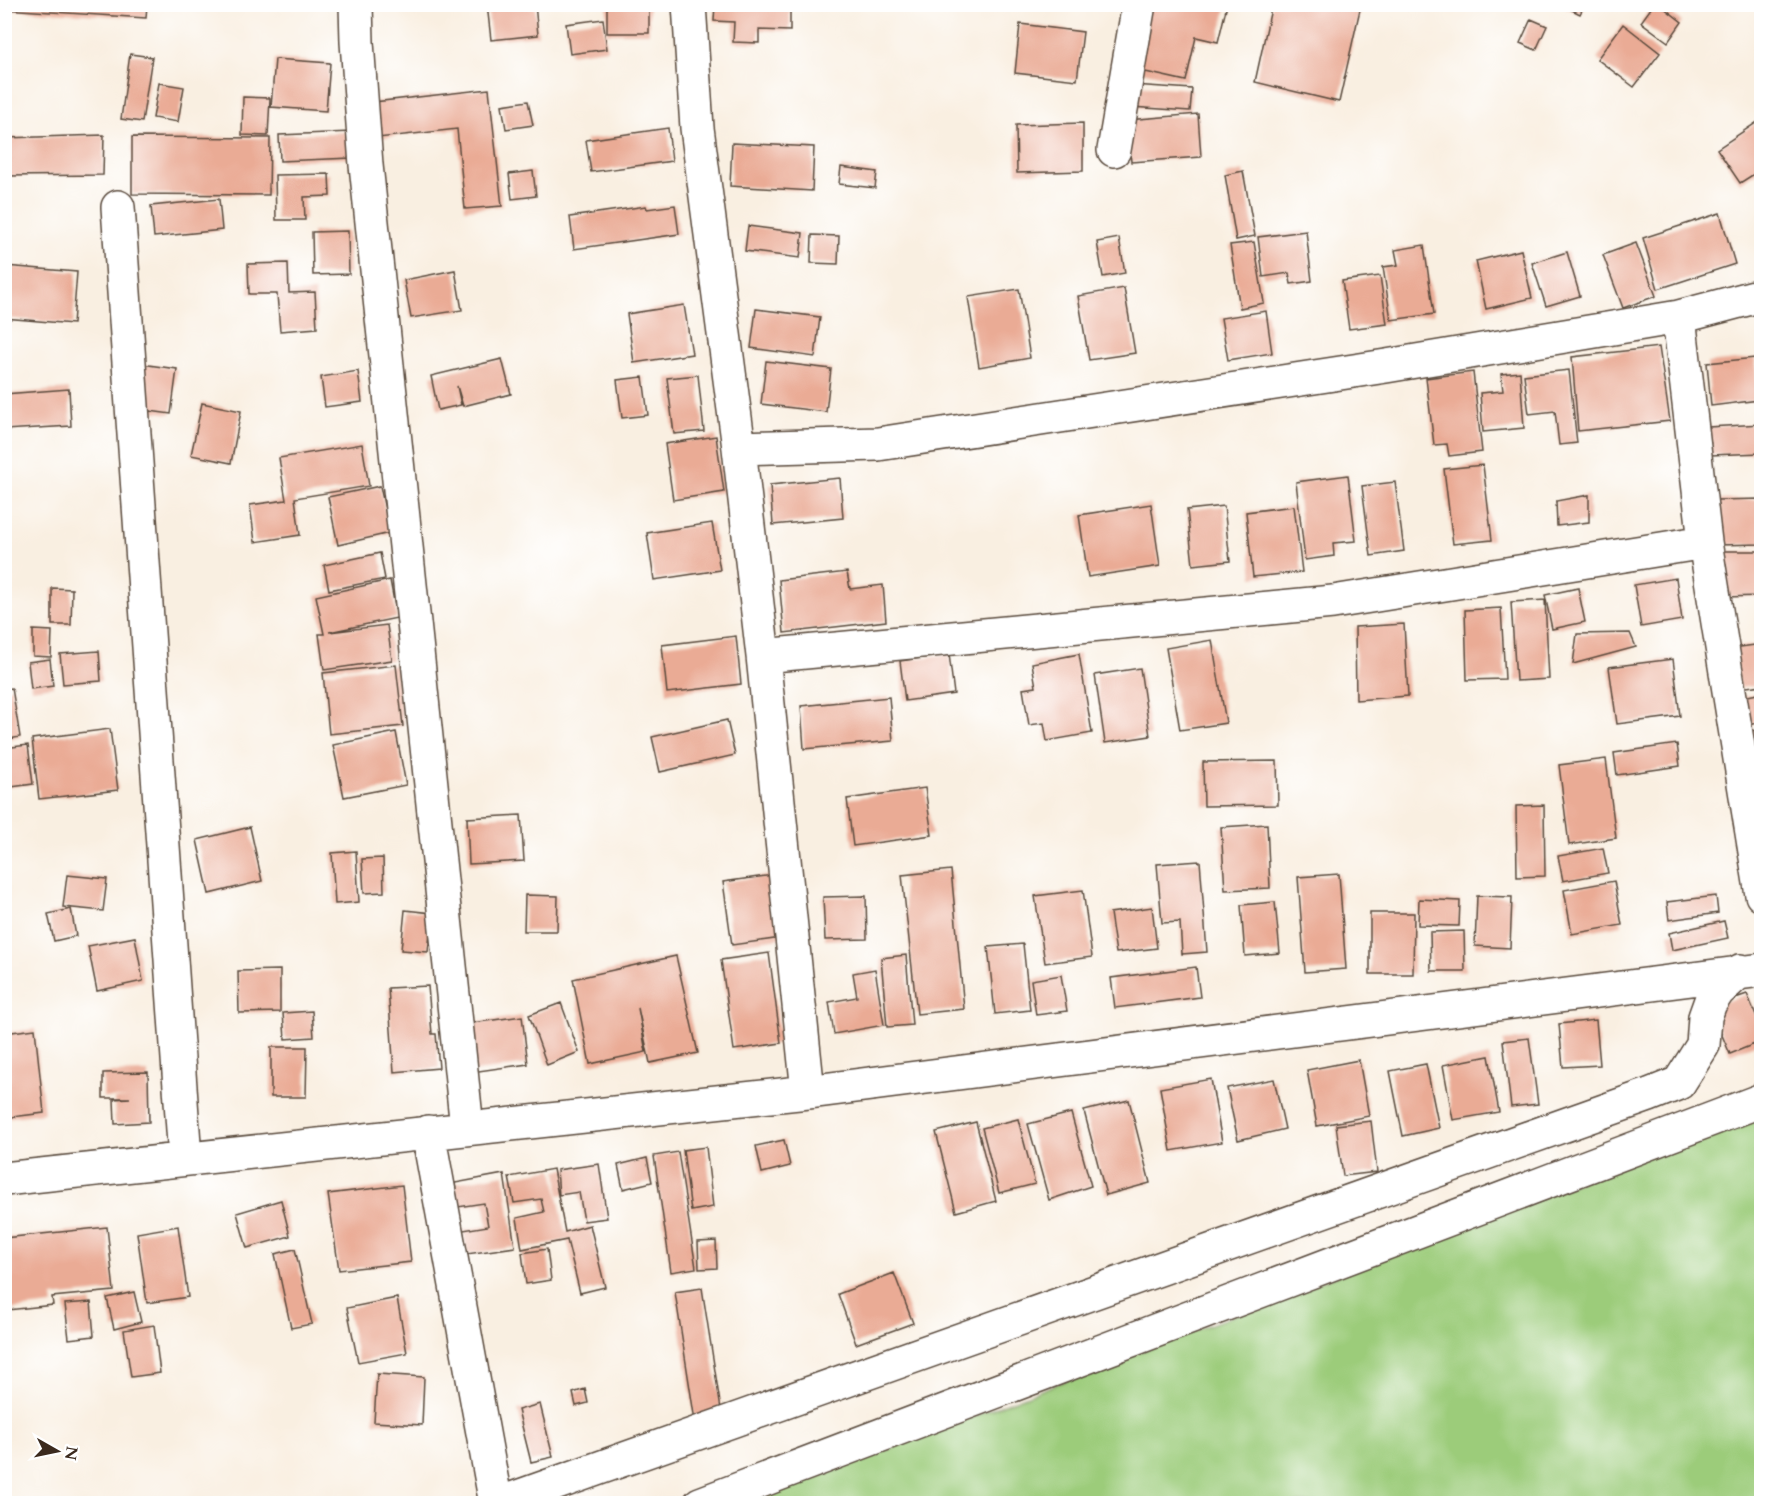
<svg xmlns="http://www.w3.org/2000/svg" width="1766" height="1508" font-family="Cardo,serif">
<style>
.green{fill:#9ccc7a;stroke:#6c7b4c;stroke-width:1.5}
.building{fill:#eaab95}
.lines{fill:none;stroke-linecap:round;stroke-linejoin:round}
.minor-casing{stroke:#58483b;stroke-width:36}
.minor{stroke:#fff;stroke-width:33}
</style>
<rect width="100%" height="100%" fill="#fff"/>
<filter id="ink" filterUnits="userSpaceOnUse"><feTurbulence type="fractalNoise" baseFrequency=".0167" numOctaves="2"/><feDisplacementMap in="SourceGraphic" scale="12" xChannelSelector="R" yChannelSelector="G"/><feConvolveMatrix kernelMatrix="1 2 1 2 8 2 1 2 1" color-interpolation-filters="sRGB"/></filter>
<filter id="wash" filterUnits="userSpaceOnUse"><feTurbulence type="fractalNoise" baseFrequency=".008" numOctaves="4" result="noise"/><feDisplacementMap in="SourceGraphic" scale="24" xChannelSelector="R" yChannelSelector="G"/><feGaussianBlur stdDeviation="1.35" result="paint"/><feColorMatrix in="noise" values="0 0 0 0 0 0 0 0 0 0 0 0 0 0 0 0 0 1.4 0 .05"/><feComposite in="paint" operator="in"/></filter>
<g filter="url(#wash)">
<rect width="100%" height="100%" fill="#f9efe1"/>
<path class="green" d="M 1761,1111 L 1761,1503 L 747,1504 Z"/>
<g id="blocks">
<path class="building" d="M 4,4 L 147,4 L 146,18 L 4,9 Z
M 487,4 L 535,4 L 538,35 L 491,40 Z
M 607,4 L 649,4 L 649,33 L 607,33 Z
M 715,4 L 790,4 L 790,31 L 759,30 L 759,43 L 733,42 L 734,22 L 714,21 Z
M 1272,4 L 1361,5 L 1339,102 L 1255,82 Z
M 1560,4 L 1585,4 L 1580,14 Z
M 1654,4 L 1659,4 L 1682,22 L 1668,42 L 1641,22 Z
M 1146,5 L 1227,5 L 1218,42 L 1196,37 L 1186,81 L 1132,69 Z
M 603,19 L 607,49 L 570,54 L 566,24 Z
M 1531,19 L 1547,26 L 1536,50 L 1520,43 Z
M 1020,24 L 1083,32 L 1077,80 L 1015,73 Z
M 1623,24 L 1660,53 L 1634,87 L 1597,59 Z
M 130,54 L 152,57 L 142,122 L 121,119 Z
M 275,59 L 330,63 L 326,111 L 271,107 Z
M 159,83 L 184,87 L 178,122 L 153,118 Z
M 1133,85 L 1192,89 L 1190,111 L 1131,107 Z
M 489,89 L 502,206 L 465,209 L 457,129 L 378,138 L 374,102 Z
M 243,97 L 270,98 L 268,136 L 242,135 Z
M 528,101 L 533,125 L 506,129 L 502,105 Z
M 1198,114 L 1201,157 L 1131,162 L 1127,120 Z
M 1762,119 L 1762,169 L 1740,183 L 1717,149 Z
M 1083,123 L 1083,171 L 1017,173 L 1016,125 Z
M 668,128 L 672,161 L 591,172 L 586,140 Z
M 351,132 L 352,158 L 280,161 L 279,135 Z
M 104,135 L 103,175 L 4,176 L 4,138 Z
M 132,137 L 270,138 L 269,195 L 132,194 Z
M 732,143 L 814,147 L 812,191 L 730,186 Z
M 841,167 L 877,172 L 875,188 L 839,184 Z
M 533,171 L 536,196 L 512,199 L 509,174 Z
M 1243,171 L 1255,236 L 1236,240 L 1225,175 Z
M 329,174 L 330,196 L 304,197 L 305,220 L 276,220 L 275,175 Z
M 219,199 L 222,230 L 154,237 L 151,206 Z
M 675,205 L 679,234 L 574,249 L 570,217 L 646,206 L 647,209 Z
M 1720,213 L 1735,264 L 1658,289 L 1643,238 Z
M 748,226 L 803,233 L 800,258 L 745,251 Z
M 348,231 L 349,274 L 313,275 L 312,232 Z
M 1306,231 L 1312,281 L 1291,284 L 1289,273 L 1263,277 L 1258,237 Z
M 812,235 L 839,236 L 838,264 L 811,263 Z
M 1119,238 L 1125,273 L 1103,277 L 1097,242 Z
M 1254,242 L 1264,303 L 1240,308 L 1230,245 Z
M 1636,243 L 1656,296 L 1623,308 L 1603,255 Z
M 1424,245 L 1434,314 L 1391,320 L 1383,267 L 1398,265 L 1395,250 Z
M 1521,250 L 1532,298 L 1486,309 L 1476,261 Z
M 1567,252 L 1580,296 L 1546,306 L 1532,263 Z
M 288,263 L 289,293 L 315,292 L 317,328 L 280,331 L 277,294 L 249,294 L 248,264 Z
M 5,266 L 77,272 L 73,324 L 4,318 Z
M 455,270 L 462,310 L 411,318 L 404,280 Z
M 1380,276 L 1387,324 L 1349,329 L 1342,281 Z
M 1124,288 L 1135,353 L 1089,360 L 1078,296 Z
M 1019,289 L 1030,358 L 979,367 L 968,297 Z
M 684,305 L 692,354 L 634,363 L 627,314 Z
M 756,309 L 820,317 L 815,357 L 751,348 Z
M 1266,311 L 1272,353 L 1228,360 L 1221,318 Z
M 1659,347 L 1670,421 L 1578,431 L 1572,357 Z
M 1755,358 L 1759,400 L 1711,406 L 1707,363 Z
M 502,359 L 511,394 L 463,406 L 457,386 L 461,405 L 438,410 L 431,376 Z
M 766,361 L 831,369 L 826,412 L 761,404 Z
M 141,364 L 177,369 L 171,414 L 135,409 Z
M 1569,370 L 1577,443 L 1559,445 L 1555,411 L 1529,414 L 1524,375 Z
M 358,371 L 362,402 L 325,407 L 321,377 Z
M 1473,372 L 1482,452 L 1449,456 L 1447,444 L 1434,445 L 1426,378 Z
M 1520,372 L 1524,428 L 1483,432 L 1480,393 L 1503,391 L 1501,374 Z
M 698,375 L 704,431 L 674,434 L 667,378 Z
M 643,377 L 648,415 L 622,418 L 617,380 Z
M 69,389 L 71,426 L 4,430 L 4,394 Z
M 202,403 L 241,411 L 231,463 L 191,455 Z
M 1762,424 L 1762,453 L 1710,455 L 1708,427 Z
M 716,436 L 724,492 L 673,500 L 665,444 Z
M 362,444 L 369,486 L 295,498 L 300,535 L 255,542 L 250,505 L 286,500 L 279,458 Z
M 1483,465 L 1492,540 L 1453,544 L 1444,469 Z
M 1348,475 L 1356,541 L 1333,543 L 1334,556 L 1305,560 L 1296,482 Z
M 840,478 L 843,518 L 773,525 L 770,485 Z
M 1395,482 L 1404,551 L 1371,556 L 1362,486 Z
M 380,486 L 390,533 L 338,545 L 328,497 Z
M 1589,495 L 1589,522 L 1557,526 L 1556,501 Z
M 1762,499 L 1762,544 L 1717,545 L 1716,500 Z
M 1151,504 L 1160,566 L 1088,577 L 1079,515 Z
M 1224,506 L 1230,561 L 1193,565 L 1187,510 Z
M 1294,506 L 1302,572 L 1253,577 L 1246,512 Z
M 712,523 L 720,570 L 654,580 L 647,533 Z
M 1723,551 L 1762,551 L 1762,596 L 1724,597 Z
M 380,553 L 385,579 L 329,590 L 324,565 Z
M 847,572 L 850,589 L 883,585 L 886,621 L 784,633 L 779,580 Z
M 1676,578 L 1682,620 L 1641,627 L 1634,585 Z
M 390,580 L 397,618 L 329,632 L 387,625 L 392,660 L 324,670 L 319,634 L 324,634 L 316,596 Z
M 52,588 L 72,589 L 71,625 L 52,625 Z
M 1578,588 L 1585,622 L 1552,629 L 1545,595 Z
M 1545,600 L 1549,679 L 1516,681 L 1511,602 Z
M 1501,608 L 1505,679 L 1467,680 L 1465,610 Z
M 1404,624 L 1408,696 L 1356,700 L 1355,627 Z
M 33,630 L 52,631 L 51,657 L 33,656 Z
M 1630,633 L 1636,647 L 1573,664 L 1577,634 Z
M 736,636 L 741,684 L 667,693 L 662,645 Z
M 1212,640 L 1226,723 L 1180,730 L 1166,648 Z
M 1762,644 L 1762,685 L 1739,688 L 1733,648 Z
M 99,651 L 101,681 L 63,684 L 60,654 Z
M 949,654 L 954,694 L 905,701 L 900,661 Z
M 1079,654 L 1092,733 L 1047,741 L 1044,723 L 1029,725 L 1023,689 L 1036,687 L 1032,663 Z
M 50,659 L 53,686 L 31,689 L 28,662 Z
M 1673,659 L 1680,716 L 1617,724 L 1609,667 Z
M 396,665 L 403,726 L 329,734 L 323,673 Z
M 1140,668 L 1150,736 L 1105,743 L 1095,675 Z
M 12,688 L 20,737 L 4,740 L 4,689 Z
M 1762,693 L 1762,722 L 1749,725 L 1743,697 Z
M 889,697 L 893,741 L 804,749 L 801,706 Z
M 727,720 L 735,755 L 660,772 L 652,737 Z
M 110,729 L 118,790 L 39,799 L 32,739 Z
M 1762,730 L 1762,759 L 1747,759 L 1745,731 Z
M 396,732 L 406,785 L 344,797 L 333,745 Z
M 1677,744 L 1680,766 L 1617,775 L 1614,753 Z
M 28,745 L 33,784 L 4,788 L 4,748 Z
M 1606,759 L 1616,838 L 1569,845 L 1559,765 Z
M 1277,761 L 1278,805 L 1204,806 L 1203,762 Z
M 925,788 L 932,835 L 853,846 L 847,799 Z
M 1544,805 L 1545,876 L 1517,877 L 1516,806 Z
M 521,815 L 524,861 L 469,864 L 467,818 Z
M 1267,824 L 1270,888 L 1225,890 L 1221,827 Z
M 250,827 L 262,881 L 209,894 L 197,840 Z
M 1603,848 L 1608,873 L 1563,881 L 1558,856 Z
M 356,851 L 359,902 L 335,904 L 332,853 Z
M 383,858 L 384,892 L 364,893 L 362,859 Z
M 1200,861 L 1207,952 L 1182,954 L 1180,922 L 1162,923 L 1157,864 Z
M 951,870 L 964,1009 L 917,1014 L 902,875 Z
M 1339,874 L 1346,969 L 1305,972 L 1298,877 Z
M 67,875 L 107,879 L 103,911 L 63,907 Z
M 773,875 L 781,938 L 732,945 L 723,882 Z
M 1614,881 L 1622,925 L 1572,934 L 1564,890 Z
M 1083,890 L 1092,957 L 1045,963 L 1035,896 Z
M 525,895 L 558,896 L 557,931 L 524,931 Z
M 866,896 L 867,939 L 825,940 L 823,897 Z
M 1477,896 L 1512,897 L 1510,948 L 1475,946 Z
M 1716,896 L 1718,913 L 1669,920 L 1667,902 Z
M 1419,899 L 1460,901 L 1459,926 L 1418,925 Z
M 1275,902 L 1280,953 L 1245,956 L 1241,905 Z
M 1152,907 L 1157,948 L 1116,953 L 1110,913 Z
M 71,909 L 76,936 L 54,941 L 48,914 Z
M 405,910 L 432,913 L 428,952 L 401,950 Z
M 1370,913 L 1414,913 L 1413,974 L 1370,974 Z
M 1724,921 L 1728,938 L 1672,950 L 1669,933 Z
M 1464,931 L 1465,971 L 1431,971 L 1430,932 Z
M 135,937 L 143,981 L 97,991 L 88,946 Z
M 1023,944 L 1030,1010 L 995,1014 L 988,947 Z
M 769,953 L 781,1043 L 734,1050 L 721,960 Z
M 906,955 L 912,1025 L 887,1027 L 881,958 Z
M 676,956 L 698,1053 L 650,1063 L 638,1008 L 646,1052 L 590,1064 L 573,979 Z
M 1196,967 L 1200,997 L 1115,1008 L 1111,978 Z
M 875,969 L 884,1025 L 834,1034 L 829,1002 L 857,997 L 853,973 Z
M 280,970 L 280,1012 L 239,1013 L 238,971 Z
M 1061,975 L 1067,1011 L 1036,1015 L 1031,980 Z
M 428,986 L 432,1034 L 436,1034 L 439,1068 L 394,1072 L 388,988 Z
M 1747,994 L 1762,1029 L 1762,1041 L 1730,1054 L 1710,1007 Z
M 561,1003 L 579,1052 L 547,1065 L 529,1015 Z
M 312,1011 L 314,1037 L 285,1039 L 283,1013 Z
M 522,1016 L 528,1064 L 472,1072 L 465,1024 Z
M 1596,1020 L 1600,1065 L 1563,1067 L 1559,1024 Z
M 35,1029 L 44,1113 L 4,1118 L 4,1033 Z
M 1529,1038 L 1538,1104 L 1511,1107 L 1503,1041 Z
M 271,1047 L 307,1047 L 306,1097 L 271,1097 Z
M 1489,1056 L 1499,1112 L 1453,1120 L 1443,1065 Z
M 1359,1060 L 1369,1116 L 1317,1126 L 1307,1070 Z
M 1426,1064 L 1439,1128 L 1403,1136 L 1390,1071 Z
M 148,1072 L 149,1122 L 115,1124 L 114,1099 L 130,1098 L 103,1098 L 103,1073 Z
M 1211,1079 L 1222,1142 L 1171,1151 L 1160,1088 Z
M 1274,1079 L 1285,1129 L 1238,1140 L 1227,1088 Z
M 1129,1100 L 1150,1183 L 1106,1195 L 1084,1111 Z
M 1071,1113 L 1091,1186 L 1049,1200 L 1028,1124 Z
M 1018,1119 L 1035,1184 L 999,1193 L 982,1128 Z
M 1371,1121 L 1377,1172 L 1343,1176 L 1336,1125 Z
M 976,1122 L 996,1201 L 956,1212 L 936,1132 Z
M 784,1140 L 790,1166 L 762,1173 L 756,1146 Z
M 706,1147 L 713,1207 L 691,1211 L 683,1150 Z
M 678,1152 L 696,1268 L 671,1272 L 654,1156 Z
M 647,1158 L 652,1182 L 623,1189 L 618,1165 Z
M 599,1164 L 607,1218 L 584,1221 L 579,1192 L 559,1195 L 557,1170 Z
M 553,1169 L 565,1232 L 590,1225 L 605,1287 L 580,1293 L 567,1240 L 522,1249 L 517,1218 L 544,1212 L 541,1199 L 514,1203 L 509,1177 Z
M 504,1174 L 515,1247 L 467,1254 L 463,1230 L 488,1226 L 484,1203 L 458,1207 L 455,1183 Z
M 402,1185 L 411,1262 L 339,1270 L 328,1194 Z
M 281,1200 L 290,1236 L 247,1248 L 237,1213 Z
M 178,1226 L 188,1297 L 147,1303 L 137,1233 Z
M 107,1227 L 114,1291 L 52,1297 L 53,1305 L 8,1310 L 4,1274 L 4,1238 Z
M 716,1241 L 717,1268 L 699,1269 L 698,1242 Z
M 295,1249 L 312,1324 L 291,1328 L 275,1254 Z
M 547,1249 L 551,1280 L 526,1284 L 522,1253 Z
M 894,1273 L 913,1323 L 856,1344 L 838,1294 Z
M 702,1288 L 722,1416 L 695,1421 L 675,1292 Z
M 134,1292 L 141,1322 L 114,1329 L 107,1298 Z
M 397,1298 L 407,1353 L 358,1362 L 347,1308 Z
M 91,1302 L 94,1336 L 69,1339 L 65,1304 Z
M 154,1325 L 160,1373 L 131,1377 L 124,1330 Z
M 377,1374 L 424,1377 L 422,1425 L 374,1422 Z
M 585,1389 L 588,1403 L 576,1406 L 573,1393 Z
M 540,1404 L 553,1457 L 531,1462 L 518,1410 Z"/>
</g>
</g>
<g filter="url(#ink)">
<use href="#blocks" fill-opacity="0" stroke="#58483b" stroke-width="1.5"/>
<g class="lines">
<defs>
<path id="minor" d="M 356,4 L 357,42 L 366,165 L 467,1128
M 689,4 L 697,128 L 739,448 L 763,656 L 808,1092
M 1114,150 L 1139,4
M 118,207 L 185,1158
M 1762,295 L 1679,317 L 1705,542 L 1762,895
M 739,448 L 878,444 L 1386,366 L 1679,317
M 763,656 L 1333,602 L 1705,542
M 428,1132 L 496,1504
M 4,1179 L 808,1092 L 1762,970
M 498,1504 L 1649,1095 L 1679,1083 L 1703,1045 L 1705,1017 L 1710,1003 L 1718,991 L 1740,971
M 700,1504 L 1762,1100"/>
</defs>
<use href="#minor" class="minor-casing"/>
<use href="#minor" class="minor"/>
</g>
</g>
<rect width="1766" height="1508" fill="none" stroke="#fff" stroke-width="24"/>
<g transform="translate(57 1451) rotate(99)" stroke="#ffffff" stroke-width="4.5" paint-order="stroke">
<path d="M0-4.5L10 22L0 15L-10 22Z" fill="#3b2a1e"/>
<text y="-9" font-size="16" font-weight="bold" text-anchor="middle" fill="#3b2a1e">N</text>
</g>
</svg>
